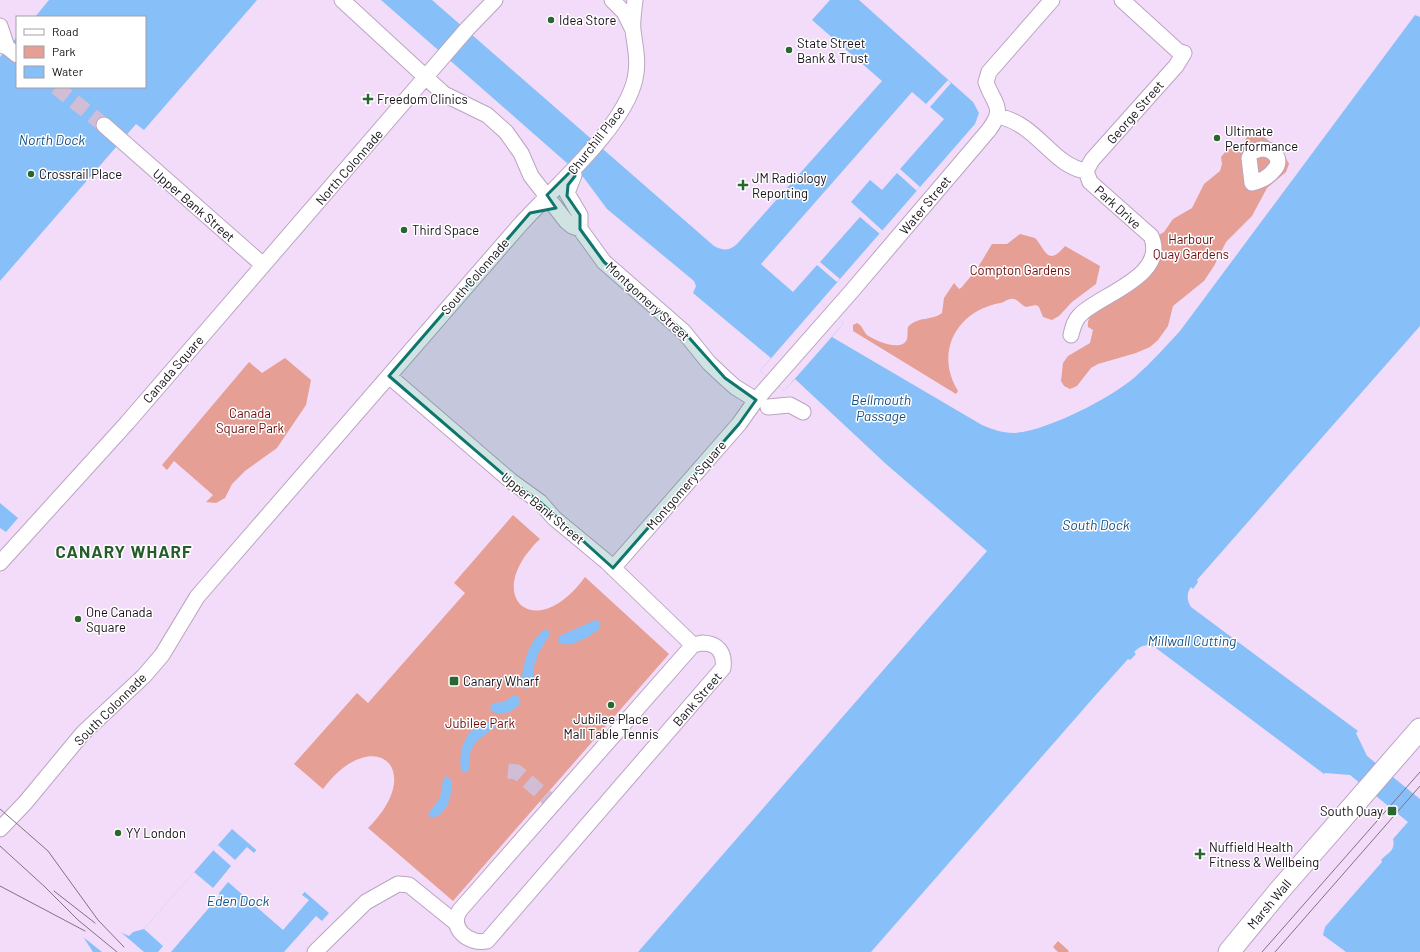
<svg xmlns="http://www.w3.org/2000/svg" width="1420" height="952" font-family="Barlow,sans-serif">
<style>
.green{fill:#e59f95}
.water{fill:#87bff8}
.pier{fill:#f3dcf9}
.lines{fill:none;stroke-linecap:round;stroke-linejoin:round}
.street-tunnel{stroke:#d2bdd7;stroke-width:15;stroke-dasharray:15 8;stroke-linecap:butt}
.street-casing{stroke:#baa4c0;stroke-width:17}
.secondary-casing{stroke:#baa4c0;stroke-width:23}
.street{stroke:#fff;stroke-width:15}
.secondary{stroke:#fff;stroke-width:21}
.tram{stroke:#807184;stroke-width:1}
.marked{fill:#0f766e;fill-opacity:0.2;stroke:#0f766e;stroke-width:3;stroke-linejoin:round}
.poi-dot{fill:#296730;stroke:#fff;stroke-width:1.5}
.labels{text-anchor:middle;stroke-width:3;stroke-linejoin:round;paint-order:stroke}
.poi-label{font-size:13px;fill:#160f18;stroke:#fff;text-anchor:start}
.street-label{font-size:13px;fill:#160f18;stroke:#fff}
.park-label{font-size:13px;fill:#6c0906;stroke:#fff}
.water-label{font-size:14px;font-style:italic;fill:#165185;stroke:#fff}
.district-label{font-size:17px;font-weight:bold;letter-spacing:1px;fill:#245d2a;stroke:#fff}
</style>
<rect width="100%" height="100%" fill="#f3dcf9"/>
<path class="green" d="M 1253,127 L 1284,154 L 1289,164 L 1286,172 L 1267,188 L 1252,216 L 1226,242 L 1214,266 L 1204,281 L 1173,306 L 1168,326 L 1158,340 L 1150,347 L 1136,353 L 1098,364 L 1091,368 L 1077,386 L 1070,389 L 1064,386 L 1061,381 L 1063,363 L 1068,356 L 1090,343 L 1093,330 L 1088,327 C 1085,308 1120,300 1132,289 C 1138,284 1153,245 1157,236 L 1164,232 L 1173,219 L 1192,208 L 1204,184 L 1220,171 L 1222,164 L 1221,157 L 1227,150 L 1243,144 Z
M 1020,234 L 1035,238 C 1045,248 1047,268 1065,246 L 1100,266 L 1096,284 L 1072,302 L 1059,316 L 1052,320 L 1043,317 L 1039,307 L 1036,305 L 1026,307 C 1021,305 1019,300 1014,299 C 1007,298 1005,303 1000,303 C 957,311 934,352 958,391 L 956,394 L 853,331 L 853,325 L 857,323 C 863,326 863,331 867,335 C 874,340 902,353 907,339 C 908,335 907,331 908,327 C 918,316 932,321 942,313 L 944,298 L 954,283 L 959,289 L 961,288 L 977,269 L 992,244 L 1007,244 Z
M 285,358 L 311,380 L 306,405 L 277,448 L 245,471 L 232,484 L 225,498 L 216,503 L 206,502 L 213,495 L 174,461 L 167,470 L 162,465 L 249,362 L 262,373 Z
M 513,515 L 540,539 C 480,596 535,646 585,577 L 669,654 L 453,901 L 368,828 C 428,769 373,722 323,789 L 294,764 L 357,693 L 368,703 L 465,593 L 454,583 Z
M 1058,941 L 1069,951 L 1068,952 L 1058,952 L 1053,947 Z"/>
<path class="water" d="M 49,0 L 257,0 L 144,130 L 136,124 L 0,281 L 0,57 L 17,37 L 17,87 L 145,87 L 145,17 L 35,17 Z
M 381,0 L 432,0 L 714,246 C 723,251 729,251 737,244 L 882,81 L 812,20 L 830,0 L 859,0 L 973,102 L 979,113 L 975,124 L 820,302 L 844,323 L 832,337 L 982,425 C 992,429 1001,433 1014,433 C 1047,431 1109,399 1135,377 C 1151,363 1165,347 1180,331 L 1415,15 L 1420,17 L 1420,326 L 1197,580 L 1198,582 L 1193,589 L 1191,587 C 1186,594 1187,601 1191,607 L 1358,731 L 1356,733 L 1367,756 L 1420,799 L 1420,952 L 1346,952 L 1323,935 L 1325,927 L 1382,862 L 1381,860 C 1387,853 1396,851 1393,839 L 1408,822 L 1350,775 L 1325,773 L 1324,774 L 1156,648 C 1147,643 1141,645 1134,652 L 1136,654 L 1130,660 L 1128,659 L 1094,697 L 871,952 L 638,952 L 987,551 L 886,464 L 795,379 L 784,391 L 760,371 L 771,358 L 693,293 L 696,286 L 694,281 L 607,209 L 584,178 Z
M 0,503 L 18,518 L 6,532 L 0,528 Z
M 596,620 L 599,621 L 600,628 C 592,636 568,650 558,642 L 559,636 Z
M 545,629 L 550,632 L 550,634 L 538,654 L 534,666 L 532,687 L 525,689 L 521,684 C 523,665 528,641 545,629 Z
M 514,695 L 520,698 L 520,704 C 512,712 499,719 490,709 L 492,703 L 504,702 Z
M 491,721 L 494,722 L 495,727 C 478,741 468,743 469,769 L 465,773 L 461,770 C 458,748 467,725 491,721 Z
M 446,776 L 452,781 C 452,794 448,816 431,818 L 428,814 L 440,798 L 443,780 Z
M 232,829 L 329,913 L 322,921 L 316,916 L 284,952 L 93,952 L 84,938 L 97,922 L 129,936 L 133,932 L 144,929 Z"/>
<path class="pier" d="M 948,80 L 951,83 L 930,107 L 944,119 L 900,169 L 920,187 L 917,191 L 897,173 L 882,190 L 870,180 L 851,202 L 883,231 L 880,234 L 860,217 L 820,262 L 840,279 L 837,282 L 817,265 L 793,292 L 761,264 L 912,92 L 926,104 Z
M 820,302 L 844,323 L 784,391 L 760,371 Z
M 218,845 L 235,860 L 247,847 L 254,853 L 258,848 L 306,890 L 302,895 L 309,900 L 283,930 L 228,882 L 219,893 L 220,895 L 171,952 L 158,952 L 163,946 L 144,929 L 194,872 L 213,888 L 231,866 L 213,850 Z
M 96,921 L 116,928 L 144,952 L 102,952 L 83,937 Z"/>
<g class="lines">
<path class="street-tunnel" d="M 56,87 L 104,125
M 508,771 L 517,772 L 554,804"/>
<defs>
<path id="street" d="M 342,0 L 444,94 L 487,115 L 506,132 L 521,153 L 531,176 L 566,221 L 572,226 L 580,229 L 604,262 L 684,332 L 709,363 L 725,378 L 735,387 L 756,400
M 612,0 L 624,12 L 632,28
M 0,26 L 7,47
M 0,45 L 7,47 L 17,55
M 997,116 C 1037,123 1052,166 1086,171
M 104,125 L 263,265
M 1261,149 C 1273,149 1284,159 1274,170 C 1269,177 1260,181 1252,183 L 1249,158 L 1252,152 Z
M 1086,171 L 1092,160 L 1176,66 L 1184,53 L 1178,51 L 1122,0
M 574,175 L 567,193 L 580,215 L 580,229
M 1071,335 C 1073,327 1074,321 1080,315 C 1099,295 1169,276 1151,236 L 1090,182 L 1086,171
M 389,376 L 511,481 L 540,502 L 554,518 L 607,562 L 693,645
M 768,407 L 790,405 L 803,412
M 0,563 L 127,423 L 467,29 L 495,0
M 613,568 L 739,424 L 756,400 L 851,292 L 988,131 C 1007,107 993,104 986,82 L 989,72 L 1052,0
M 702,643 C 718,643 725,653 723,668 L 487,941 C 469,945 448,928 460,910 L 693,645 Z
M 0,829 L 25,803 L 83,733 L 144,676 L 162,655 L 197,597 L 519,226 C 553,188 624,128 635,79 C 639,61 635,47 633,30 C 632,20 634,10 635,0
M 315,952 L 366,902 L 398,884 L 409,885 L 456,923"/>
<path id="secondary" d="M 1229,952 L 1279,891 L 1420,729"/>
</defs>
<use href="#street" class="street-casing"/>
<use href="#secondary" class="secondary-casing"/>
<use href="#street" class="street"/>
<use href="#secondary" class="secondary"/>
<path class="tram" d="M 0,809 L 48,851 L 98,920 L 124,947
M 0,846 L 45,887 L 78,920 L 117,952
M 0,886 L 85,931
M 54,891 L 95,923
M 1262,952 L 1420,772
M 1275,952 L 1420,786"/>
</g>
<path class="marked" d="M 572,170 L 575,176 L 568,185 L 567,196 L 580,215 L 580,229 L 604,262 L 684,332 L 725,378 L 756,400 L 739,424 L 613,568 L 540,502 L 511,481 L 389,376 L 530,213 L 556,208 L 547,195 Z"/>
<g class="poi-dot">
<circle cx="551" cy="20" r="4"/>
<circle cx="789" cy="50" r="4"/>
<path d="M366 93h4v4h4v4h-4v4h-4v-4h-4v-4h4z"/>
<circle cx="1217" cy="138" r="4"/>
<circle cx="31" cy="174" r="4"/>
<path d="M741 179h4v4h4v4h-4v4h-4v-4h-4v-4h4z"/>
<circle cx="404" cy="230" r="4"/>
<circle cx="78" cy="619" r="4"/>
<rect x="449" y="676" width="10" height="10" rx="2"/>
<circle cx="611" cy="705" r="4"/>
<rect x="1387" y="806" width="10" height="10" rx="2"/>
<circle cx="118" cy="833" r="4"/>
<path d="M1198 848h4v4h4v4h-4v4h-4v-4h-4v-4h4z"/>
</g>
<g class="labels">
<g class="poi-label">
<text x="559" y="25">Idea Store</text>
<text x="797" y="48">State Street<tspan x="797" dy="15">Bank &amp; Trust</tspan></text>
<text x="377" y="104">Freedom Clinics</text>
<text x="1225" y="136">Ultimate<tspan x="1225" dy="15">Performance</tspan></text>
<text x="39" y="179">Crossrail Place</text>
<text x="752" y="183">JM Radiology<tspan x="752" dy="15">Reporting</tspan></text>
<text x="412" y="235">Third Space</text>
<text x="86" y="617">One Canada<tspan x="86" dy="15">Square</tspan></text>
<text x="463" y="686">Canary Wharf</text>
<text x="611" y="724" text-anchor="middle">Jubilee Place<tspan x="611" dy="15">Mall Table Tennis</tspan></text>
<text x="1383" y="816" text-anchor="end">South Quay</text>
<text x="126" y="838">YY London</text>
<text x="1209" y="852">Nuffield Health<tspan x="1209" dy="15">Fitness &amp; Wellbeing</tspan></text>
</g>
<g class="street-label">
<text transform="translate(1135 112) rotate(-49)" y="5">George Street</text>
<text transform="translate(596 140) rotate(-52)" y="5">Churchill Place</text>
<text transform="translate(349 167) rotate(-49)" y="5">North Colonnade</text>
<text transform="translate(194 205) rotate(41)" y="5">Upper Bank Street</text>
<text transform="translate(925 205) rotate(-50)" y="5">Water Street</text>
<text transform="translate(1118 207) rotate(42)" y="5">Park Drive</text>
<text transform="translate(475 276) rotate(-49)" y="5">South Colonnade</text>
<text transform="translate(648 301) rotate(43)" y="5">Montgomery Street</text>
<text transform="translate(173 369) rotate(-49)" y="5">Canada Square</text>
<text transform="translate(686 485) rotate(-49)" y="5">Montgomery Square</text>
<text transform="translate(543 508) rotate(40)" y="5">Upper Bank Street</text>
<text transform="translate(697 699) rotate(-49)" y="5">Bank Street</text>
<text transform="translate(110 709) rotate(-45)" y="5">South Colonnade</text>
<text transform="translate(1269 904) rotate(-50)" y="5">Marsh Wall</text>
</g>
<g class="park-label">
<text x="1191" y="244">Harbour<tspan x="1191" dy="15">Quay Gardens</tspan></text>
<text x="1020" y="275">Compton Gardens</text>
<text x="250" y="418">Canada<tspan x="250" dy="15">Square Park</tspan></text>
<text x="480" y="728">Jubilee Park</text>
</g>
<g class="water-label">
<text x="52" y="145">North Dock</text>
<text x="881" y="405">Bellmouth<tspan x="881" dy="16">Passage</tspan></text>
<text x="1096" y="530">South Dock</text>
<text x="1192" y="646">Millwall Cutting</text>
<text x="238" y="906">Eden Dock</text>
</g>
<g class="district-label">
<text x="124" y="558">CANARY WHARF</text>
</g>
</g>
<rect x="16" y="16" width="130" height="72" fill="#ffffff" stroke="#a29fa3"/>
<rect x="24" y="29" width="20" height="6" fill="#ffffff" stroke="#a29fa3"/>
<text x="52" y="36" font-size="12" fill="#160f18">Road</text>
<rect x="24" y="46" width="20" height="12" fill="#e59f95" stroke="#a29fa3"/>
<text x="52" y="56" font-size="12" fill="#160f18">Park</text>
<rect x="24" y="66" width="20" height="12" fill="#87bff8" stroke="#a29fa3"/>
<text x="52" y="76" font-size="12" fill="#160f18">Water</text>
</svg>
